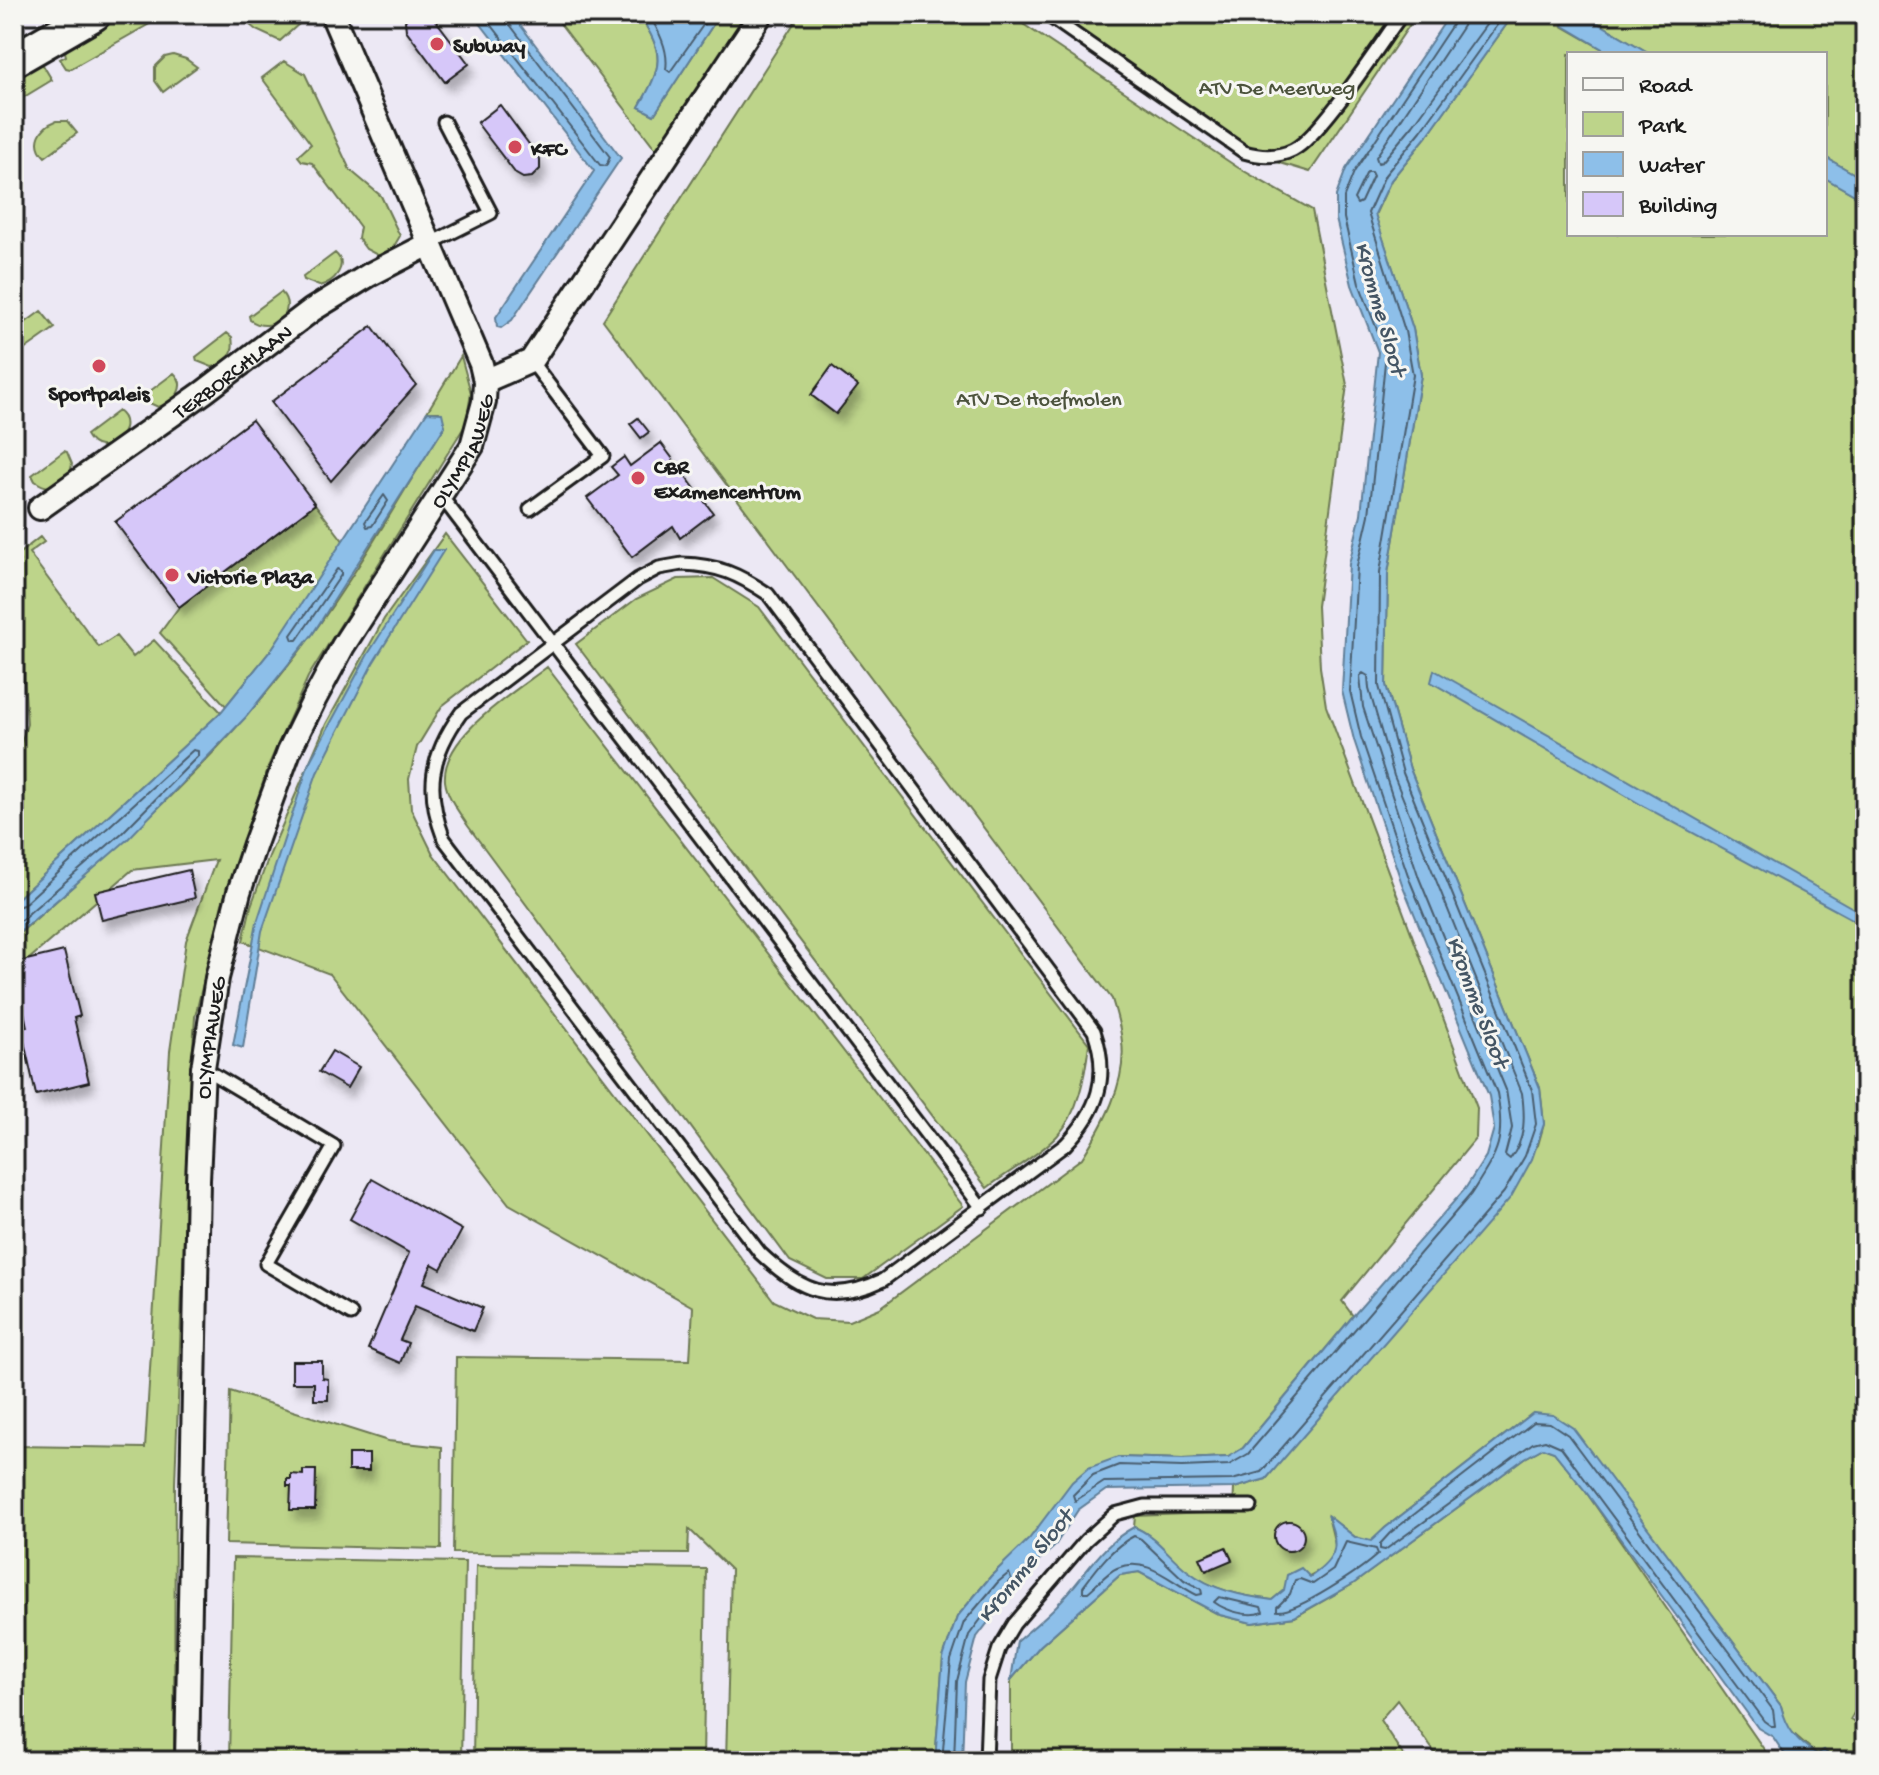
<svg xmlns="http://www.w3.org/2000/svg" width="1879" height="1775" font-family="'Gochi Hand',sans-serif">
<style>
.green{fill:#bdd48a;stroke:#6c7853;stroke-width:2}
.water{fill:#8dbfe9;stroke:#607e97;stroke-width:2}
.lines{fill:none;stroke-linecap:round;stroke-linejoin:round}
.shore{stroke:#495d6e;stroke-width:2}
.building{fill:#d6c7f9;stroke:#1c1c1c;stroke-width:2;filter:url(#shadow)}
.lane-casing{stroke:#1c1c1c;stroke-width:17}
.street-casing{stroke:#1c1c1c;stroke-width:28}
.secondary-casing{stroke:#1c1c1c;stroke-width:38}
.lane{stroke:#f6f6f2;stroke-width:11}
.street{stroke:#f6f6f2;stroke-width:22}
.secondary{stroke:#f6f6f2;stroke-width:32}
.poi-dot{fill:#d1495b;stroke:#f6f6f2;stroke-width:3}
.labels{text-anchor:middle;stroke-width:6;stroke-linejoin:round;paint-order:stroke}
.poi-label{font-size:22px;font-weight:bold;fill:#1c1c1c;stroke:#f6f6f2;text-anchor:start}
.park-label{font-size:22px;fill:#4c533d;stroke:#f6f6f2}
.street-label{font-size:22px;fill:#1c1c1c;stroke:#f6f6f2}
.water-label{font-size:24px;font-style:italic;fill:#445564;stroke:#f6f6f2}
</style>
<defs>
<filter id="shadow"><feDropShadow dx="5" dy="9" stdDeviation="4" flood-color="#0004"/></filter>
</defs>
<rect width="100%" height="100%" fill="#ece8f4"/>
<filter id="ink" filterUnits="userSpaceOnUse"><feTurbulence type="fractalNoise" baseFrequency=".0125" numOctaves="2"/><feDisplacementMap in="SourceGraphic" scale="16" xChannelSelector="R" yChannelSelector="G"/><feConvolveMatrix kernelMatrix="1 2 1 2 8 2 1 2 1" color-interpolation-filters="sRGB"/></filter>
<g filter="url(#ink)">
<path class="green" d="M 111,14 L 167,14 L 70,69 L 66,68 L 60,59 L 66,56 L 65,52 L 71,45 L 104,26 L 101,19 Z
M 237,14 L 310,14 L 280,41 L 256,30 Z
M 553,14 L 638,14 C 666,54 662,67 639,107 L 654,115 L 720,14 L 748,14 L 658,152 Z
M 800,14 L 1008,14 L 1237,167 L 1312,210 L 1347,385 L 1317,606 L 1320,667 L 1326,706 L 1477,1108 L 1476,1138 L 1342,1301 L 1353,1316 L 1243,1448 L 1229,1457 L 1182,1459 L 1118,1457 L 991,1576 L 957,1617 L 943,1658 L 935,1761 L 726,1761 L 731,1570 L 689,1529 L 688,1554 L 453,1553 L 456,1357 L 690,1360 L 693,1307 L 509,1204 L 330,974 L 243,941 L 251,906 L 269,856 L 326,724 L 384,619 L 445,534 L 527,640 L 442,706 L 417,747 L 409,779 L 411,809 L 433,854 L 774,1301 L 812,1319 L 849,1321 L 880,1308 L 1082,1158 C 1103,1125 1127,1083 1122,1042 C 1121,1028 1116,1013 1112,999 L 603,320 Z
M 1055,14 L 1417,14 L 1310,172 L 1244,152 Z
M 1514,14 L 1570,14 L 1562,26 L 1611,54 L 1569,54 L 1569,234 L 1825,234 L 1825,178 L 1865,201 L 1865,1694 L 1850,1720 L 1865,1729 L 1865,1761 L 1835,1761 L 1824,1750 L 1817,1754 L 1787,1728 L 1781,1706 L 1573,1429 L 1533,1413 L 1385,1528 L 1371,1542 L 1355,1537 L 1328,1516 L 1336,1549 L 1327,1566 L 1284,1590 L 1272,1600 C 1242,1596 1212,1590 1188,1572 C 1169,1557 1156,1536 1134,1527 L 1135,1516 L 1233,1512 L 1234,1488 L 1266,1479 L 1538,1145 L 1544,1124 L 1540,1088 L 1410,769 L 1386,685 L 1388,573 L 1421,375 L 1413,329 L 1375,215 L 1391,180 L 1427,136 Z
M 1583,14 L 1865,14 L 1865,180 L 1825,157 L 1825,54 L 1651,54 Z
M 37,55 L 52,80 L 14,103 L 14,70 Z
M 173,55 L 186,59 L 197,67 L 163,92 L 155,81 L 155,67 L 165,57 Z
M 284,61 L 305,74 L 350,170 L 381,196 L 400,236 L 390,253 L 381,257 L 366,249 L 358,238 L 360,227 L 312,163 L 302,161 L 298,156 L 311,144 L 262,78 Z
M 56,121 L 67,121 L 77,133 L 45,157 C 31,143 40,127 56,121 Z
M 335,253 C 349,265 335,282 319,286 L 304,280 L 303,277 Z
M 281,292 C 299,311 272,336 250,320 L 249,316 Z
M 41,311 L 55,328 L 24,350 L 14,337 L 14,331 Z
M 227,333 L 232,337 C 235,353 228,364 212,367 L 197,361 L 196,357 Z
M 461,356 L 471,393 L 466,424 L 308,677 L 270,762 L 222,904 L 195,1017 L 188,1125 L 175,1484 L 174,1761 L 14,1761 L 14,1446 L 145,1448 L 170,1051 L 186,941 L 216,860 L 132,870 L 14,972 L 14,938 C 121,845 227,751 311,636 C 360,569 400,495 445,426 L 439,412 L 427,412 Z
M 174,373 C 188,386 175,403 158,407 L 143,400 L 142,397 Z
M 118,411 C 142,428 102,465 86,435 Z
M 64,451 L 67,452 L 72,464 L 70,474 C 58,486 50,492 35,481 L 32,475 Z
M 315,504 L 344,542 L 271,650 L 226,706 L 160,633 L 179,607 Z
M 40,537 L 44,542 L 29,553 L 99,647 L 116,636 L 133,657 L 154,640 L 221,712 L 14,902 L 14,766 L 27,724 L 23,662 L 14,606 L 14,574 L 20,561 L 16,556 Z
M 713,578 L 759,607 L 1089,1044 C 1085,1075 1079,1113 1057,1136 C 1039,1155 1008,1172 987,1188 L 576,644 L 636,599 L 678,579 Z
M 547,667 L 963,1206 L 863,1279 L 827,1279 L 790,1261 L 468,826 C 459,812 447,797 445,781 C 441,736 516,691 547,667 Z
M 230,1391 L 388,1441 L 442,1447 L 441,1549 L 226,1544 Z
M 1543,1448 L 1554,1452 L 1586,1492 L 1772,1761 L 1441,1761 L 1397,1700 L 1380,1720 L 1407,1761 L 1011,1761 L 1011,1680 L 1040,1646 L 1120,1575 L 1139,1572 L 1220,1615 L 1252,1623 L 1295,1617 L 1353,1584 L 1525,1458 Z
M 233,1558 L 465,1562 L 461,1761 L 229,1761 Z
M 476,1566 L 706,1569 L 703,1761 L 473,1761 Z"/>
<path class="water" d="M 473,14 L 512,14 L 621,158 L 512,320 L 501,328 L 497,327 L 496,317 L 594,171 Z
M 638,14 L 720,14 L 654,115 L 639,107 C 662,67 666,54 638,14 Z
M 1450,14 L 1514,14 L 1427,136 L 1391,180 L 1375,214 L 1413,329 L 1421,375 L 1388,573 L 1386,685 L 1410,769 L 1540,1088 L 1544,1124 L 1532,1159 L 1511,1197 L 1266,1479 L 1234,1488 L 1106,1490 L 1078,1510 L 1054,1547 L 1028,1570 L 977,1637 L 965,1682 L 962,1761 L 935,1761 L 943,1658 L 957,1617 L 991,1576 L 1029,1539 L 1072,1482 L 1088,1468 L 1118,1457 L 1182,1459 L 1228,1457 L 1243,1448 L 1353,1316 L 1465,1189 L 1486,1156 L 1494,1128 L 1489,1096 L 1402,884 L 1354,740 L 1342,691 L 1349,564 L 1361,514 L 1378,352 L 1352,285 L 1336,219 L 1336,196 L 1346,169 Z
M 1570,14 L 1583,14 L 1651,54 L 1611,54 L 1562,25 Z
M 1825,157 L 1865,180 L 1865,201 L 1825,178 Z
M 427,412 L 442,413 L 445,426 L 312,635 L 246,717 L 128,839 L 14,937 L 14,902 L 221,712 L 271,650 Z
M 434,550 L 444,550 L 373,663 L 317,773 L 262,931 L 243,1048 L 233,1045 L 257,922 L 309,763 L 368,654 Z
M 1434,670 L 1865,915 L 1865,926 L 1645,807 L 1431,682 Z
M 1533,1413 L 1553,1415 L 1573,1428 L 1781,1706 C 1787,1729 1796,1741 1817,1754 L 1824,1750 L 1835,1761 L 1789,1761 L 1773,1737 L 1758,1728 L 1586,1492 L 1554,1452 L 1543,1448 L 1525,1458 L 1353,1584 L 1294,1617 L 1252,1623 L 1220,1615 L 1139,1572 L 1120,1575 L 1040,1646 L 1011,1680 L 1017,1641 C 1031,1629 1046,1617 1059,1603 C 1085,1577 1100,1545 1134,1527 C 1156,1535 1169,1557 1188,1571 C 1212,1590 1242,1596 1272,1600 L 1284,1590 L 1287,1575 L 1301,1568 L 1310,1577 C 1338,1558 1340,1545 1327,1515 L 1355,1537 L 1371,1541 L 1385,1528 Z"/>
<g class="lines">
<path class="shore" d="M 483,14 L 600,165 L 606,166 L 610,157 L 508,22 L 506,14
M 648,14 C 658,29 669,51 666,69 L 670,72 L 711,14
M 1456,14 L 1454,22 L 1354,172 L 1344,197 L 1344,218 L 1359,283 L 1386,353 L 1369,515 L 1357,566 L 1350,691 L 1361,737 L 1410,881 L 1497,1093 C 1506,1142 1497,1153 1471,1194 L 1248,1454 L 1229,1465 L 1182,1467 L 1119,1465 L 1093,1475 L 1073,1495 L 1075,1501 L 1104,1482 L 1232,1480 L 1261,1472 L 1504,1192 L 1525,1156 L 1536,1124 L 1532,1090 L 1403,773 L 1379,686 L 1380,572 L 1413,375 L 1405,331 L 1368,213 L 1385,175 L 1421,131 L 1505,14
M 1466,14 L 1463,26 L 1376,157 L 1378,163 L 1382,162 L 1413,125 L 1494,14
M 1367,172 L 1371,172 L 1373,176 L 1361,202 L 1357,204 L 1354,199 Z
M 384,495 L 388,501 L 372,526 L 367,527 L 365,522 Z
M 337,569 L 341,571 L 341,575 L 297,640 L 293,640 L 291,635 Z
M 1363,673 L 1368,676 L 1369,689 L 1394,776 L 1522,1093 C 1525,1117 1526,1139 1510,1159 L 1505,1155 L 1512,1128 L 1506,1090 L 1419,878 L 1363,707 L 1360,676 Z
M 14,908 L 23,905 L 193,750 L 198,751 L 198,756 L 122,833 L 14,926
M 1534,1422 L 1550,1423 L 1568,1435 L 1773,1710 L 1775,1726 L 1771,1726 L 1764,1721 L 1561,1447 L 1545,1440 L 1533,1443 L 1385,1550 L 1380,1549 L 1380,1544 L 1390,1533 Z
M 1134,1536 L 1141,1539 L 1184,1580 L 1201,1589 L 1202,1594 L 1197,1595 C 1173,1584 1148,1555 1117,1568 C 1107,1572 1097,1585 1088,1592 L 1083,1592 L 1083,1587 C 1097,1568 1112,1547 1134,1536 Z
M 1346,1542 L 1376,1549 L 1378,1554 C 1362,1569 1297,1613 1277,1611 L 1277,1607 L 1290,1594 L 1295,1580 L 1300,1579 L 1313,1584 L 1333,1570 Z
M 1219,1597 L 1261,1607 L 1263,1612 C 1250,1618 1226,1611 1214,1602 Z
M 942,1761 L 951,1660 L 964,1622 L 998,1582 L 1009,1573 L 1011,1579 L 969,1635 L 957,1681 L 954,1761"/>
</g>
<path class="building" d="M 409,14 L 431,14 L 469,64 L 445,82 L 406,30 L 405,21 Z
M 500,105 L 540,159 L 540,169 L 532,177 L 523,178 L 516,174 L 477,123 Z
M 372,326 L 416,385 L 331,481 L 271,402 Z
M 832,366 L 858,386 L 836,414 L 811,395 Z
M 638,418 L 649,432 L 641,438 L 630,424 Z
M 252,420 L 315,504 L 179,607 L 115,522 Z
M 661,443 L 713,513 L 680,538 L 673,526 L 632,557 L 587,498 L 618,475 L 611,467 L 624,457 L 630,466 Z
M 189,870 L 195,898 L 102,920 L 95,892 Z
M 64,951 L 80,1016 L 74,1018 L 89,1082 L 36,1095 L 21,1028 L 27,1027 L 14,963 Z
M 332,1051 L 359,1067 L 347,1088 L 319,1072 Z
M 372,1179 L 462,1230 L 441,1269 L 432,1264 L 424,1283 L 483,1308 L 473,1331 L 415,1306 L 400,1340 L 408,1343 L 400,1363 L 368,1349 L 409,1253 L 350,1219 Z
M 292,1361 L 322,1361 L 322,1378 L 328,1379 L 328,1400 L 314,1400 L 314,1383 L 292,1383 Z
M 348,1454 L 369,1454 L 369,1471 L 348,1471 Z
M 303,1470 L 316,1470 L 315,1510 L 290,1510 L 291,1486 L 287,1486 L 287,1479 L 291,1479 L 291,1474 L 303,1475 Z
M1274 1536a15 15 0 1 1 30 0a15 15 0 1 1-30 0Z
M 1226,1547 L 1232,1560 L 1206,1571 L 1200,1558 Z"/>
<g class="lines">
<defs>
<path id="lane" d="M 1046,14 L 1244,152 C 1261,157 1277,158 1293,150 C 1321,136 1380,44 1402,14
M 431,243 L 491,213 L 444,122
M 441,496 L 982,1208
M 530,509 L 603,456 L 531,361
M 682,564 C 718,565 738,574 768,594 L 1094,1031 C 1110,1077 1098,1111 1065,1145 L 883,1280 C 830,1305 800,1291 760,1253 L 444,839 C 425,790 430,756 461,713 L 638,579 L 659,568 Z
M 203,1068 L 334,1146 L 266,1264 L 351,1314
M 986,1761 L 989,1680 L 999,1649 L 1014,1624 L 1086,1540 L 1115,1514 L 1145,1506 L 1251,1506"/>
<g id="street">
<path d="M 485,381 L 531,361 L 761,14"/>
<path id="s1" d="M 40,508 L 204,392 L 312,310 L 369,275 L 431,243"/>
<path id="s2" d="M 187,1761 L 198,1180 L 203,1068 L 217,978 L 239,892 L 255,844 L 289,751 L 313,702 L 343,646 L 472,446 L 484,402 L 485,381 L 481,364 L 332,14"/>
</g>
<path id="secondary" d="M 14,60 L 94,14"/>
</defs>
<use href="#lane" class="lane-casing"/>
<use href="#street" class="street-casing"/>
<use href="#secondary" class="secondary-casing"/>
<use href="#lane" class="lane"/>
<use href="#street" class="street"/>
<use href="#secondary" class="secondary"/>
</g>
</g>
<g class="poi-dot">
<circle cx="437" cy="44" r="8"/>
<circle cx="515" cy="147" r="8"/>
<circle cx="99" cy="366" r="8"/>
<circle cx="638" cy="478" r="8"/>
<circle cx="172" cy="575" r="8"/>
</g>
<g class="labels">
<g class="poi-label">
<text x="453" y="52">Subway</text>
<text x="531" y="155">KFC</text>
<text x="99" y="400" text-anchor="middle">Sportpaleis</text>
<text x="654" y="473">CBR<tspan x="654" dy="25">Examencentrum</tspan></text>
<text x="188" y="583">Victorie Plaza</text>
</g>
<g class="park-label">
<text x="1277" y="94">ATV De Meerweg</text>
<text x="1039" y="405">ATV De Hoefmolen</text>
</g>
<g class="street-label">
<text dy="8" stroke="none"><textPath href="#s1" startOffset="236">TERBORCHLAAN</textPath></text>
<text dy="8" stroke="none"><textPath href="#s2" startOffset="1370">OLYMPIAWEG</textPath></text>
<text dy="8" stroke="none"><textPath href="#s2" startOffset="724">OLYMPIAWEG</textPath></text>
</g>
<g class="water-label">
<text transform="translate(1382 308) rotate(74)" y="8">Kromme Sloot</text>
<text transform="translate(1479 1001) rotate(69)" y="8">Kromme Sloot</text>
<text transform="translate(1024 1565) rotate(-51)" y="8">Kromme Sloot</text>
</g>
</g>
<rect width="1879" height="1775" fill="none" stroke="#f6f6f2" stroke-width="48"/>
<rect x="24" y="24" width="1831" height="1727" fill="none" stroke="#1c1c1c" stroke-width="3" filter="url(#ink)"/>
<rect x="1567" y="52" width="260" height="184" fill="#f6f6f2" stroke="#9f9f9c" stroke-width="2"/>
<rect x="1583" y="78" width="40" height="12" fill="#f6f6f2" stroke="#9f9f9c" stroke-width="2"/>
<text x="1639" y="92" font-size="24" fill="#1c1c1c">Road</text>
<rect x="1583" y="112" width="40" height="24" fill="#bdd48a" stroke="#9f9f9c" stroke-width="2"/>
<text x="1639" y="132" font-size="24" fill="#1c1c1c">Park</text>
<rect x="1583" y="152" width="40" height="24" fill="#8dbfe9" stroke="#9f9f9c" stroke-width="2"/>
<text x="1639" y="172" font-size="24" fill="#1c1c1c">Water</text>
<rect x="1583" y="192" width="40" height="24" fill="#d6c7f9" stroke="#9f9f9c" stroke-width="2"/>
<text x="1639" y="212" font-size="24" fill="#1c1c1c">Building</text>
</svg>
